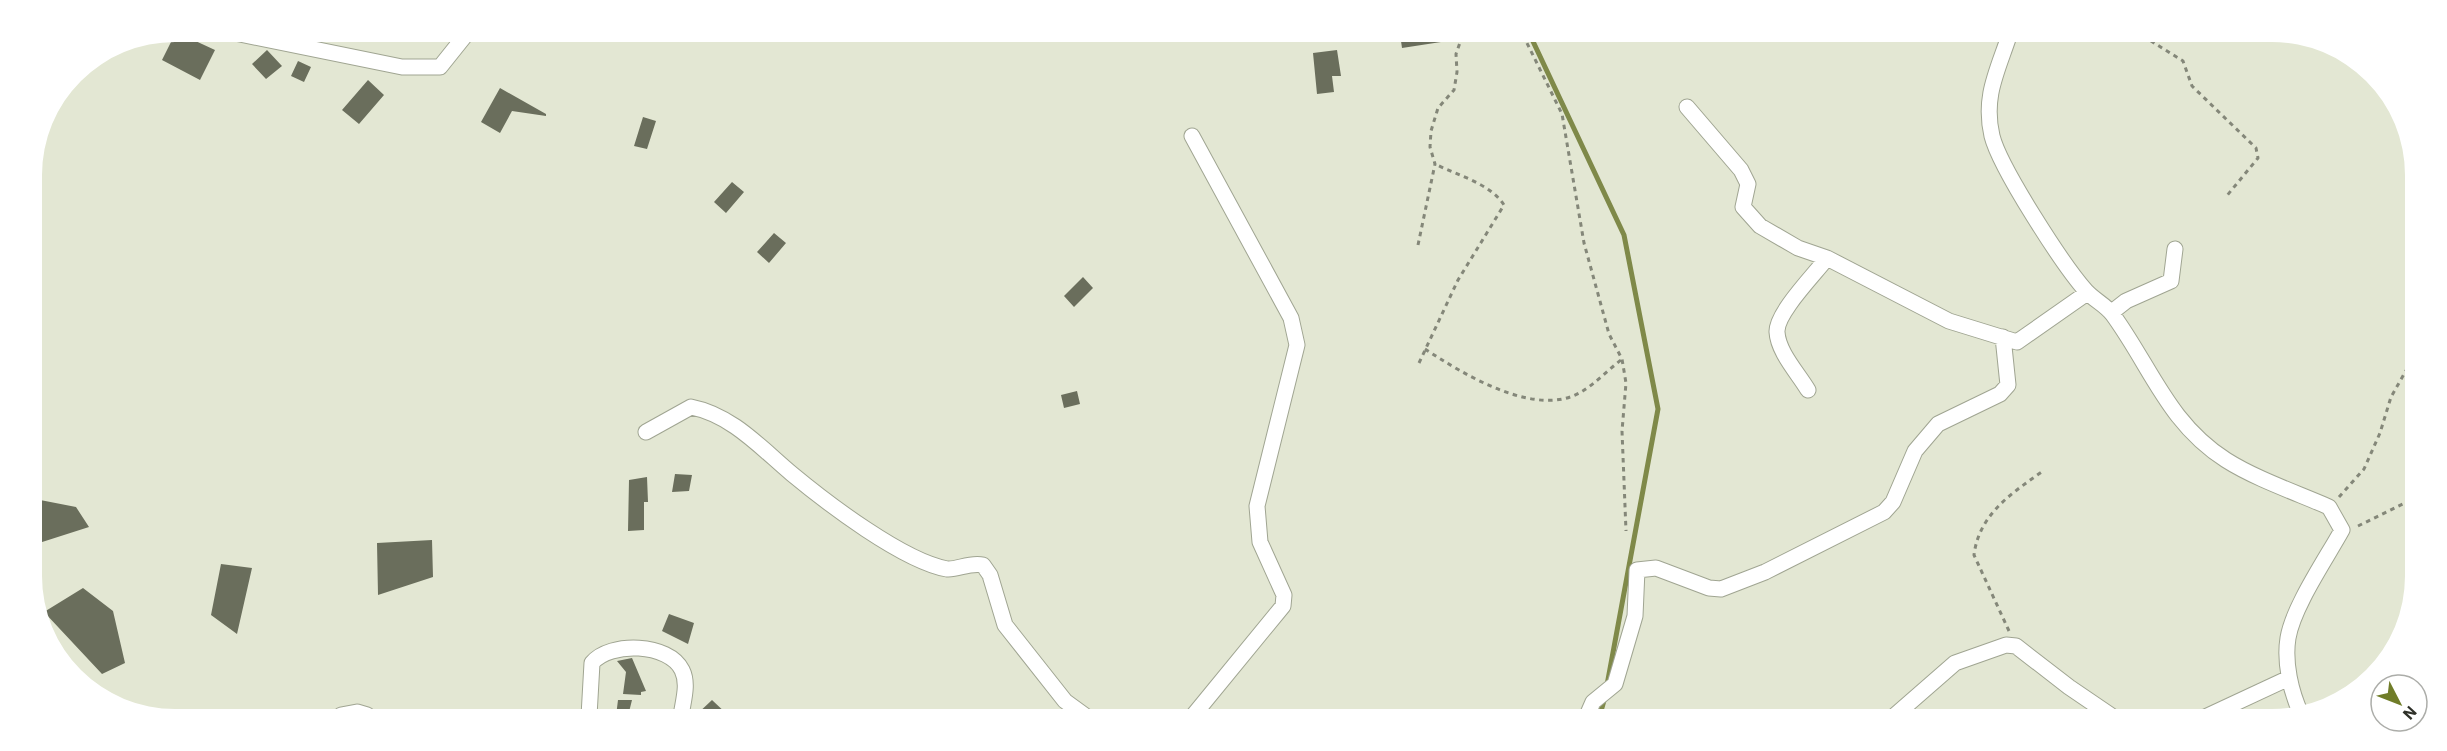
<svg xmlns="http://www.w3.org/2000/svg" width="2447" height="751" font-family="'IBM Plex Sans',sans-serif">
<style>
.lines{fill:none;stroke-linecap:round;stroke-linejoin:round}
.stream{stroke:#7f8949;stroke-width:5}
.building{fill:#6a6e5c}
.street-casing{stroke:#a0a592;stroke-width:17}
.path{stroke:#848779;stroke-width:3;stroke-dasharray:4.5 4.5;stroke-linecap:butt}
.street{stroke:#fff;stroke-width:15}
</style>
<rect width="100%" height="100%" fill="#e3e7d3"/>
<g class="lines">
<path class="stream" d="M 1530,35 L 1624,235 L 1658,409 L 1607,685
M 1599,718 L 1605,697"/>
</g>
<path class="building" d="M 176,32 L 215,50 L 200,80 L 162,60 Z
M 1400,34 L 1440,34 L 1441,42 L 1402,48 Z
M 267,50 L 282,66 L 266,79 L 252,64 Z
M 1337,50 L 1341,76 L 1332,76 L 1334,92 L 1317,94 L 1313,53 Z
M 298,61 L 311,67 L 304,82 L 291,76 Z
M 368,80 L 384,95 L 359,124 L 342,110 Z
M 500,88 L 546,114 L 546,116 L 512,111 L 500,133 L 481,122 Z
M 643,117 L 656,121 L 647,149 L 634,146 Z
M 732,182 L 744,192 L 726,213 L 714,202 Z
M 774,233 L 786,243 L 769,263 L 757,252 Z
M 1083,277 L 1093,288 L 1074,307 L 1064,296 Z
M 1077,391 L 1080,404 L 1064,408 L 1061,395 Z
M 675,474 L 692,475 L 689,491 L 672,492 Z
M 647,477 L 648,502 L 644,502 L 644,530 L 628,531 L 629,480 Z
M 35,499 L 76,507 L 89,527 L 39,543 Z
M 432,540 L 433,577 L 378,595 L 377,543 Z
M 221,564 L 252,568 L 237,634 L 211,615 Z
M 83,588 L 113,611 L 125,663 L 102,674 L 44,612 Z
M 669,614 L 694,623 L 688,644 L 662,631 Z
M 632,658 L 646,691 L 641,692 L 641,695 L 623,694 L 626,672 L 617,661 Z
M 618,700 L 632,700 L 628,716 L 616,716 Z
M 712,700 L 729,716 L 695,716 Z"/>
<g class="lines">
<defs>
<path id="street" d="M 230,32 L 402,67 L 440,67 L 468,32
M 2009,36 C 1997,72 1983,97 1992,136 C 2000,168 2063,265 2086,291 C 2094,300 2106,305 2113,315 C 2151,367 2168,423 2226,460 C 2256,479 2297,493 2329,507 L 2342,530 C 2326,559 2293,607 2288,638 C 2284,663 2291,692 2301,714
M 1687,107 L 1741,170 L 1748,184 L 1743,207 L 1760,226 L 1798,248 L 1827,258 L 1949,321 L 2017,342 L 2087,293
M 1192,136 L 1291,318 L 1297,345 L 1257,506 L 1260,542 L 1284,595 L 1283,606 L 1192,717
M 2112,312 L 2126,301 L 2171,281 L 2175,249
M 1808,390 C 1798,373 1778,352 1777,332 C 1776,313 1815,274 1827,258
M 646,432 L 691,407 C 732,415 761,448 792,474 C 827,503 903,561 947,569 C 958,570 969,562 983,565 L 990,575 L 1005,625 L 1065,701 L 1087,717
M 341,715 L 357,712 L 367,715
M 589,716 L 592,663 C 610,641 669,643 682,670 C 689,684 683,701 681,716
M 1586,718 L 1593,702 L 1615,684 L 1635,616 L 1637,570 L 1656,568 L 1709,588 L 1721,589 L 1765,572 L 1884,512 L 1893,502 L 1915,451 L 1938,424 L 2000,394 L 2008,385 L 2003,337
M 1892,718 L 1955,663 L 2006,645 L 2016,646 L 2069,687 L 2116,719
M 2201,719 L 2289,678"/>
</defs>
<use href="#street" class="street-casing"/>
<path class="path" d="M 1523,35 L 1562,114 L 1584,243 L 1609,334 L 1622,359 L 1626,383 L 1622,431 L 1626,531
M 2143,36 L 2183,61 L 2192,86 L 2256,148 L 2258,158 L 2225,198
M 1418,245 L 1435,164 L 1430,147 L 1431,131 L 1438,108 L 1454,90 L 1457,72 L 1456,54 L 1463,34
M 1425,349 C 1463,374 1536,419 1581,392 C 1595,384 1608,370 1621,360
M 1419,363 L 1458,280 L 1504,205 C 1491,184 1457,175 1435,164
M 2339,497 L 2364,469 L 2380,433 L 2391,397 L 2412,360
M 2358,526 L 2411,500
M 2009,631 L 1974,555 C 1979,514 2012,493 2043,471"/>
<use href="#street" class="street"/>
</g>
<path d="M0 0H2447V751H0ZM175 42H2272A133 133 0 0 1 2405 175V576A133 133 0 0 1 2272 709H175A133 133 0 0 1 42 576V175A133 133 0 0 1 175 42Z" fill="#fff" fill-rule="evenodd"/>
<g transform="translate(2399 703) rotate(132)"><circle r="28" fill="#ffffff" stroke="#acada9" stroke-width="1.5"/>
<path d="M0-4.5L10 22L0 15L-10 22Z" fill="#707d29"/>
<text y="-9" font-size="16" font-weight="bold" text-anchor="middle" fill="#2f3129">N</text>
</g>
</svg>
